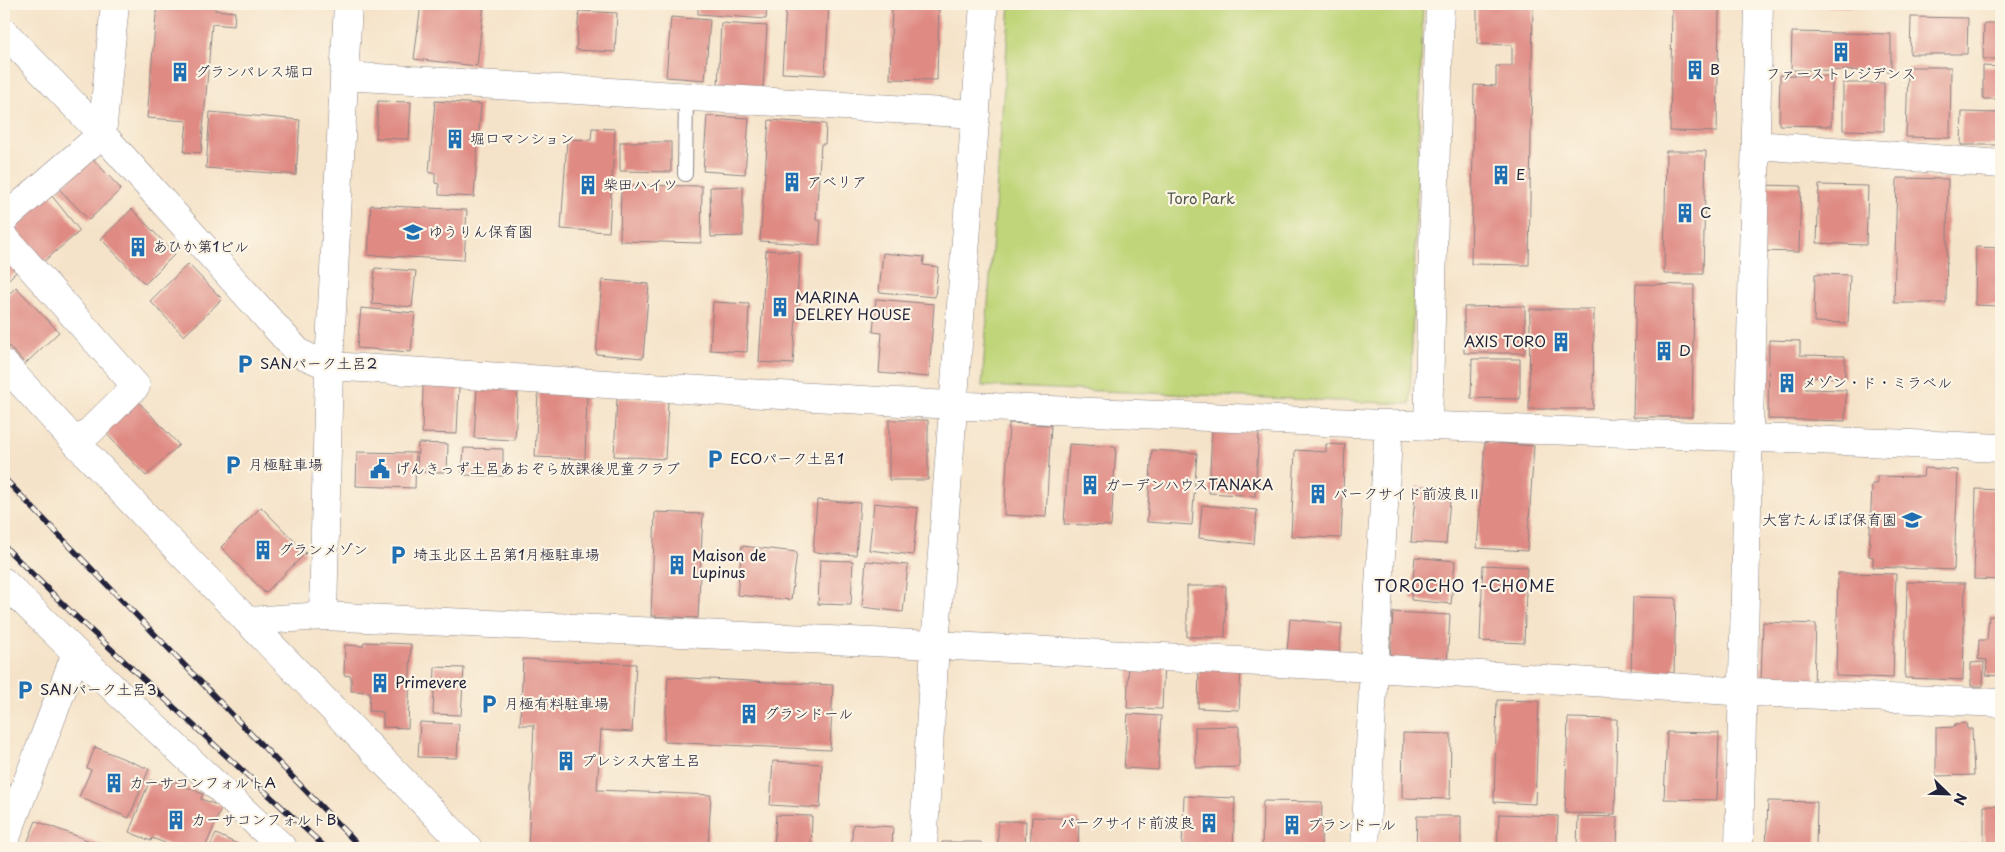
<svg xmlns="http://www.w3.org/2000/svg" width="2005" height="852" font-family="'Playpen Sans','Klee One',sans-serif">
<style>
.green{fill:#c0d579;stroke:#717c5a}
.building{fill:#df8b84}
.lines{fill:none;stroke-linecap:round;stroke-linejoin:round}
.lane-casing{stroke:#8c8282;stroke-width:16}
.street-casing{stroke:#8c8282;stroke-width:29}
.lane{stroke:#fff;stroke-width:14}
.street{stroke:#fff;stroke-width:28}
.rail-casing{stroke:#22223b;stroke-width:5.5}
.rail{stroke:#fcf5e5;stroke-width:4;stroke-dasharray:11;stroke-linecap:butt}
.labels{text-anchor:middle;stroke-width:4.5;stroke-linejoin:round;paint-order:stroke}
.poi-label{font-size:15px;fill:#22223b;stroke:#fcf5e5;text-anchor:start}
.park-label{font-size:15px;fill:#51584e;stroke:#fcf5e5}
.neighbourhood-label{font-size:16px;letter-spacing:1px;fill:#22223b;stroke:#fcf5e5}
</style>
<rect width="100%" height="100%" fill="#fcf5e5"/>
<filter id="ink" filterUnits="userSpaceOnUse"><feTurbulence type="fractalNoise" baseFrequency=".02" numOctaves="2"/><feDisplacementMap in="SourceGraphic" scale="10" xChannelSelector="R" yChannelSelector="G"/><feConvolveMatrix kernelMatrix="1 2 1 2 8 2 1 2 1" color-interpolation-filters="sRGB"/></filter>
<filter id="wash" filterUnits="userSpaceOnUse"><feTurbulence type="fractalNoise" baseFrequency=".0096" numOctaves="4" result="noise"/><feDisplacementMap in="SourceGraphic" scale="20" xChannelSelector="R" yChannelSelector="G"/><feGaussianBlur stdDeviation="1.12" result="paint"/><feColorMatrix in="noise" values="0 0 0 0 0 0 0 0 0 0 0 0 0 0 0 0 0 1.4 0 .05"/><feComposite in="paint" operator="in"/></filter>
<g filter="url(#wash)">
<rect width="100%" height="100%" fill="#f5e3c9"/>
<path class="green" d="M 1010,4 L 1423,4 L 1410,404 L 982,386 Z"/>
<g id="blocks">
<path class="building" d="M 157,4 L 215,4 L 215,10 L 235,12 L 234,26 L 212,24 L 201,153 L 184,152 L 187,121 L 147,118 Z
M 421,4 L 484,4 L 477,66 L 414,59 Z
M 595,4 L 616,4 L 616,7 L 595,5 Z
M 698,4 L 767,4 L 766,19 L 698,14 Z
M 786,4 L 829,4 L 825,75 L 782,73 Z
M 892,4 L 939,4 L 937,80 L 890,79 Z
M 1477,4 L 1533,4 L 1529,265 L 1471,264 L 1474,85 L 1496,86 L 1496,66 L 1512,66 L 1512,45 L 1477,44 Z
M 1799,4 L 1850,4 L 1850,7 L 1799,6 Z
M 1672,8 L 1719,9 L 1717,132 L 1670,131 Z
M 579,11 L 617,13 L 615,52 L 576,50 Z
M 671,17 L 710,20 L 705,80 L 666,77 Z
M 1911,17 L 1968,18 L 1967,54 L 1910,54 Z
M 721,23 L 767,26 L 763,88 L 718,86 Z
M 1984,23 L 2001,23 L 2001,59 L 1983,59 Z
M 1792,32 L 1891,34 L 1891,71 L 1791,70 Z
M 1983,66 L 2001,67 L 2001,99 L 1983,99 Z
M 1908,67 L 1951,67 L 1950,138 L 1906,137 Z
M 1780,75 L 1832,76 L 1831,126 L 1779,125 Z
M 1843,83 L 1884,83 L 1884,131 L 1843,130 Z
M 378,101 L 411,102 L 409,139 L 376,138 Z
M 435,101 L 481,104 L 474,197 L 439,195 L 439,184 L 435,183 L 435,173 L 429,173 Z
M 210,112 L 300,120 L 296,175 L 206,168 Z
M 1962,112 L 2001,113 L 2001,145 L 1961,145 Z
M 707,116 L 749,118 L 745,174 L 703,171 Z
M 769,120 L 826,124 L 825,144 L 821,144 L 816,220 L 821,221 L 819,245 L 760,241 Z
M 592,128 L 615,129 L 609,232 L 561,229 L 567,139 L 591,140 Z
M 620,142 L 671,142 L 671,172 L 620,171 Z
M 1666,151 L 1706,151 L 1703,274 L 1664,274 Z
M 92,158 L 121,189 L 89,220 L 59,189 Z
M 1897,178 L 1948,179 L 1946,303 L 1894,303 Z
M 621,185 L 702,186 L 701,243 L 620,241 Z
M 1760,185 L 1801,186 L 1799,252 L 1758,251 Z
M 1819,185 L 1868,186 L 1866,245 L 1817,243 Z
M 743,186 L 743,236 L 711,237 L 710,187 Z
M 48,191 L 80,231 L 43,262 L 10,223 Z
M 371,205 L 467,210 L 464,260 L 368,255 Z
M 132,209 L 175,254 L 145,284 L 101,239 Z
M 1976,247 L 2001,248 L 2001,306 L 1975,305 Z
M 766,250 L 800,252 L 793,364 L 759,362 Z
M 4,252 L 19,269 L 4,284 Z
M 883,253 L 924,257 L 923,265 L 938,267 L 935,297 L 879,292 Z
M 188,264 L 222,299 L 184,336 L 150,301 Z
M 375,268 L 416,271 L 412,307 L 372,304 Z
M 1815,274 L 1850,275 L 1848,323 L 1814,322 Z
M 602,280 L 649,284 L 643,358 L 596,354 Z
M 1636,284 L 1694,285 L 1692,417 L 1633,417 Z
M 16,287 L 59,332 L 25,364 L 4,341 L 4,299 Z
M 876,299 L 934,304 L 929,377 L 879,373 L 882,333 L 873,332 Z
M 713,302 L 749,304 L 747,352 L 710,350 Z
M 1525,306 L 1525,353 L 1464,353 L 1464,307 Z
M 361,308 L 415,313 L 411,352 L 357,348 Z
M 1530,309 L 1594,309 L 1593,409 L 1529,409 Z
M 1769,340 L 1800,341 L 1800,355 L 1845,356 L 1845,378 L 1806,377 L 1805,389 L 1846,390 L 1845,421 L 1768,419 Z
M 1472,359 L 1520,359 L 1520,399 L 1471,398 Z
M 423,385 L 459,386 L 457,434 L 422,433 Z
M 477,387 L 518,389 L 515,440 L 474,438 Z
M 538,393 L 587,395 L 585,459 L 535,457 Z
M 135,398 L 179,445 L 146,476 L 102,429 Z
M 617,398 L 668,401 L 665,459 L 614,456 Z
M 889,420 L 928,420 L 928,480 L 889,480 Z
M 1009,423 L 1051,425 L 1046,517 L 1004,515 Z
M 1212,429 L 1259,431 L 1255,496 L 1209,493 Z
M 1485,442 L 1534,446 L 1527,551 L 1477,548 Z
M 418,443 L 448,444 L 447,472 L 417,472 Z
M 1069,444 L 1116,447 L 1111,526 L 1064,524 Z
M 1326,444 L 1345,445 L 1341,538 L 1291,536 L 1295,450 L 1326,452 Z
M 464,448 L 503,449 L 503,476 L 462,475 Z
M 1152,450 L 1197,453 L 1192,525 L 1147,522 Z
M 357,452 L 416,453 L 415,488 L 356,486 Z
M 1924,468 L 1958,470 L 1954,570 L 1873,567 L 1873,557 L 1869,556 L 1872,484 L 1877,484 L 1877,476 L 1923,477 Z
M 1416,486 L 1451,489 L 1446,544 L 1411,542 Z
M 1976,489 L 2001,490 L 2001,580 L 1974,579 Z
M 817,500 L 860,503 L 856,555 L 813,552 Z
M 874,503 L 918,508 L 913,555 L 869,550 Z
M 1202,505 L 1257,510 L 1254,544 L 1199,538 Z
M 261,507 L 306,553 L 265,593 L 221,547 Z
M 655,512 L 703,514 L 698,618 L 651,616 Z
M 742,546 L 797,552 L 791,600 L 737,595 Z
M 1415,557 L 1455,561 L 1451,604 L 1411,600 Z
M 820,560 L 853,561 L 851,605 L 818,604 Z
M 866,561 L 908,565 L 903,612 L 862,607 Z
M 1483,565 L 1527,567 L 1524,643 L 1480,641 Z
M 1838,573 L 1896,574 L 1893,678 L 1836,676 Z
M 1907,582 L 1965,583 L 1963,680 L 1905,678 Z
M 1187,586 L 1226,586 L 1225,637 L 1187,637 Z
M 1633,597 L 1676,598 L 1674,673 L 1631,672 Z
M 1393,612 L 1450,615 L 1447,665 L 1390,661 Z
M 1989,616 L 2001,617 L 2001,676 L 1986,675 L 1987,660 L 1978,659 L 1979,640 L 1987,640 Z
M 1290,619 L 1342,624 L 1339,656 L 1287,651 Z
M 1763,622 L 1816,624 L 1814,684 L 1761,683 Z
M 364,642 L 411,644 L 408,728 L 383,727 L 383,712 L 369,711 L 370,692 L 351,691 L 351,676 L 344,675 L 345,645 L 363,646 Z
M 523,659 L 636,664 L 632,732 L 601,730 L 597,790 L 711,795 L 708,848 L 528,848 L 534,725 L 520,725 Z
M 1129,659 L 1164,660 L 1162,709 L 1127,708 Z
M 1984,662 L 1983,686 L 1971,686 L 1971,663 Z
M 435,667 L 464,668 L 461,715 L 433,714 Z
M 1199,667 L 1241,668 L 1239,710 L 1198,708 Z
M 668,677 L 833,685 L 830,750 L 664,742 Z
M 1497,700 L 1539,701 L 1535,804 L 1494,802 Z
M 1128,714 L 1161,716 L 1158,770 L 1124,768 Z
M 1568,718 L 1617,719 L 1615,814 L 1565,813 Z
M 420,722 L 459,724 L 457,758 L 418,757 Z
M 1966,723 L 1967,729 L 1972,729 L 1974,775 L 1936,776 L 1936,728 L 1954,727 L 1955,724 Z
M 1239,726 L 1239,767 L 1196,768 L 1195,727 Z
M 1667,732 L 1719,733 L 1717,800 L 1664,799 Z
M 1403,733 L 1451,734 L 1450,799 L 1402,798 Z
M 95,747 L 149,769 L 129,818 L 79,797 L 91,770 L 87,768 Z
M 773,761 L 822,764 L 820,808 L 770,805 Z
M 150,780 L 170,787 L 173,781 L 203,794 L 201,799 L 222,807 L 205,848 L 178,848 L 152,838 L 151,841 L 129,832 Z
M 1184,796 L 1235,798 L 1233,848 L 1182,848 Z
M 1263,801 L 1322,802 L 1321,848 L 1262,848 Z
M 1768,801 L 1817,802 L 1816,848 L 1766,848 Z
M 1984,806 L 2001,806 L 2001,848 L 1984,848 Z
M 1499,814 L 1558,816 L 1557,848 L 1497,848 Z
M 776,815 L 812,816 L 811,848 L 774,848 Z
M 1417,816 L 1461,816 L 1461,848 L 1416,848 Z
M 1578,816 L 1618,817 L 1617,848 L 1577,848 Z
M 1032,817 L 1079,819 L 1078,848 L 1030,848 Z
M 36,821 L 109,848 L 25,848 Z
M 998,821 L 1026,821 L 1025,848 L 998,848 Z
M 853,824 L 893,827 L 892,848 L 851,848 Z
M 216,834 L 246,848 L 209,848 Z
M 942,842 L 981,842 L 981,848 L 942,848 Z
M 1967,843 L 1967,848 L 1935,848 L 1935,846 Z
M 1968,844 L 1982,844 L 1982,848 L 1968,848 Z"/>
</g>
</g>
<g filter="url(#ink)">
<use href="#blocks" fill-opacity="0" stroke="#8c8282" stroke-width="1"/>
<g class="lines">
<defs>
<path id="lane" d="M 685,174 L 686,96"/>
<path id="street" d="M 4,32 L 102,134 L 299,353 L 329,366 C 536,379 743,394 951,405 C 1301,424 1651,432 2001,448
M 344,76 L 976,114
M 1756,145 L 2001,164
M 4,219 L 102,134 L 115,4
M 4,237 L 136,386 L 77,444 L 4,364
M 1428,425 L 1440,4
M 77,444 L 161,532 L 468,848
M 4,582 L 76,653 L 283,848
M 323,616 L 329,366 L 348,4
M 247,621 L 323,616 L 935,645 L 1374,668 L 1731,691 L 2001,703
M 4,843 L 76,653
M 923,848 L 935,645 L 984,4
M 1365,848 L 1374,668 L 1389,424
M 1739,848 L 1759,4"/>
</defs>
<use href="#lane" class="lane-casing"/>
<use href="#street" class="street-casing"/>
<use href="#lane" class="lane"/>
<use href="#street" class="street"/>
<defs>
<path id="rail" d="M 4,478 L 361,848
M 4,546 L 70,611 L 326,848"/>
</defs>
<use href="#rail" class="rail-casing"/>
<use href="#rail" class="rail"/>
</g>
</g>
<defs>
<symbol id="building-bare" viewBox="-9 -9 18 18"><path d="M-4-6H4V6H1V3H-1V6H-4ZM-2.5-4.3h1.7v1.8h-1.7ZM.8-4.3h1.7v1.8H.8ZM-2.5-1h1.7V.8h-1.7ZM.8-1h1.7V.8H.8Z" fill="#1f6fb2" stroke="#fcf5e5" stroke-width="2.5" paint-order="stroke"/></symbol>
<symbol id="school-bare" viewBox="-9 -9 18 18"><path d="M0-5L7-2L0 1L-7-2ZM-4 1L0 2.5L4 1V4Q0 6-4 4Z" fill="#1f6fb2" stroke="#fcf5e5" stroke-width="2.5" paint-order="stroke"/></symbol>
<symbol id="parking-bare" viewBox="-9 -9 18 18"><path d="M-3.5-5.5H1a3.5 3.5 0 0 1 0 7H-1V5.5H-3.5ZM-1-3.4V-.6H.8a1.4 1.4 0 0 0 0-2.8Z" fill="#1f6fb2" stroke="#fcf5e5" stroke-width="2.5" paint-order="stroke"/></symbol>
<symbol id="civic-bare" viewBox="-9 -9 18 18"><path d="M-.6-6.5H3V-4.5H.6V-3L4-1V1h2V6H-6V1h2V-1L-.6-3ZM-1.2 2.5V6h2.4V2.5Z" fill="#1f6fb2" stroke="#fcf5e5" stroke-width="2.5" paint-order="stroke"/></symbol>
</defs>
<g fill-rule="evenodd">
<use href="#building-bare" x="1827" y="38" width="28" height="28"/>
<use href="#building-bare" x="1681" y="56" width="28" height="28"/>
<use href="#building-bare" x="166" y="58" width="28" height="28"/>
<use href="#building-bare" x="441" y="125" width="28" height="28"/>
<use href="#building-bare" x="1487" y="161" width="28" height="28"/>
<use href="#building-bare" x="778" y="168" width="28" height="28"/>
<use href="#building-bare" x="574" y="171" width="28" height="28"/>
<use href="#building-bare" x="1671" y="199" width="28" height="28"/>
<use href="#school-bare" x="399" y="218" width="28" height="28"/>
<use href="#building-bare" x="124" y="233" width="28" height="28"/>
<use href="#building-bare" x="766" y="293" width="28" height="28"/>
<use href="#building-bare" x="1547" y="328" width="28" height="28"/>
<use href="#building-bare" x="1650" y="337" width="28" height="28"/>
<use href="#parking-bare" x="231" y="350" width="28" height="28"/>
<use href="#building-bare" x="1773" y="369" width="28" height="28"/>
<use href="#parking-bare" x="701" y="445" width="28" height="28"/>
<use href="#parking-bare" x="219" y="451" width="28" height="28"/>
<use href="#civic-bare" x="366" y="455" width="28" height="28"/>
<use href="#building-bare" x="1076" y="471" width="28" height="28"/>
<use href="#building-bare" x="1304" y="480" width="28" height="28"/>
<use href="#school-bare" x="1898" y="506" width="28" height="28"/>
<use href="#building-bare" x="249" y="536" width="28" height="28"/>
<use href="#parking-bare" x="384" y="541" width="28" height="28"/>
<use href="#building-bare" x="663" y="551" width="28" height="28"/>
<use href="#building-bare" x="366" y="669" width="28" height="28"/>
<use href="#parking-bare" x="11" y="676" width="28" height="28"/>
<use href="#parking-bare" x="475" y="690" width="28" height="28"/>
<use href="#building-bare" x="735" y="700" width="28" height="28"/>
<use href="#building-bare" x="552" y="747" width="28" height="28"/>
<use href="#building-bare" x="100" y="769" width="28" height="28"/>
<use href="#building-bare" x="162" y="806" width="28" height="28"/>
<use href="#building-bare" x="1195" y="809" width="28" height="28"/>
<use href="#building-bare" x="1278" y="811" width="28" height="28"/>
</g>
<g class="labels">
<g class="poi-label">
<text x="1710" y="75">B</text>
<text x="195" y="77">グランパレス堀口</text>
<text x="1841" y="79" text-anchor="middle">ファーストレジデンス</text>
<text x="470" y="144">堀口マンション</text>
<text x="1516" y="180">E</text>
<text x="807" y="187">アベリア</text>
<text x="603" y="190">柴田ハイツ</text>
<text x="1700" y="218">C</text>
<text x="428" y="237">ゆうりん保育園</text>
<text x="153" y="252">あひか第1ビル</text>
<text x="795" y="303">MARINA<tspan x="795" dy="17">DELREY HOUSE</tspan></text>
<text x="1546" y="347" text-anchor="end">AXIS TORO</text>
<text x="1679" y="356">D</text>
<text x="260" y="369">SANパーク土呂2</text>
<text x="1802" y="388">メゾン・ド・ミラベル</text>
<text x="730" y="464">ECOパーク土呂1</text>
<text x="248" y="470">月極駐車場</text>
<text x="395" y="474">げんきっず土呂あおぞら放課後児童クラブ</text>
<text x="1105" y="490">ガーデンハウスTANAKA</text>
<text x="1333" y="499">パークサイド前波良Ⅱ</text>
<text x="1897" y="525" text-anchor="end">大宮たんぽぽ保育園</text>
<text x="278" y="555">グランメゾン</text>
<text x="413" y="560">埼玉北区土呂第1月極駐車場</text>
<text x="692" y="561">Maison de<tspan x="692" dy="17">Lupinus</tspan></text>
<text x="395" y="688">Primevere</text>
<text x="40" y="695">SANパーク土呂3</text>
<text x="504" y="709">月極有料駐車場</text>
<text x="764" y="719">グランドール</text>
<text x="581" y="766">プレシス大宮土呂</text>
<text x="129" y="788">カーサコンフォルトA</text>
<text x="191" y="825">カーサコンフォルトB</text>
<text x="1194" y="828" text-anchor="end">パークサイド前波良</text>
<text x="1307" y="830">プランドール</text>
</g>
<g class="park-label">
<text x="1201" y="204">Toro Park</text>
</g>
<g class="neighbourhood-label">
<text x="1465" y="592">TOROCHO 1-CHOME</text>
</g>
</g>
<rect width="2005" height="852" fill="none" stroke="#fcf5e5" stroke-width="20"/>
<g transform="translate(1948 794) rotate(113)" stroke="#fcf5e5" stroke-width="4" paint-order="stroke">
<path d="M0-4L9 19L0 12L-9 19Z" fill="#22223b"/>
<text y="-8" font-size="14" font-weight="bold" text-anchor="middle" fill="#22223b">N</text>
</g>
</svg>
